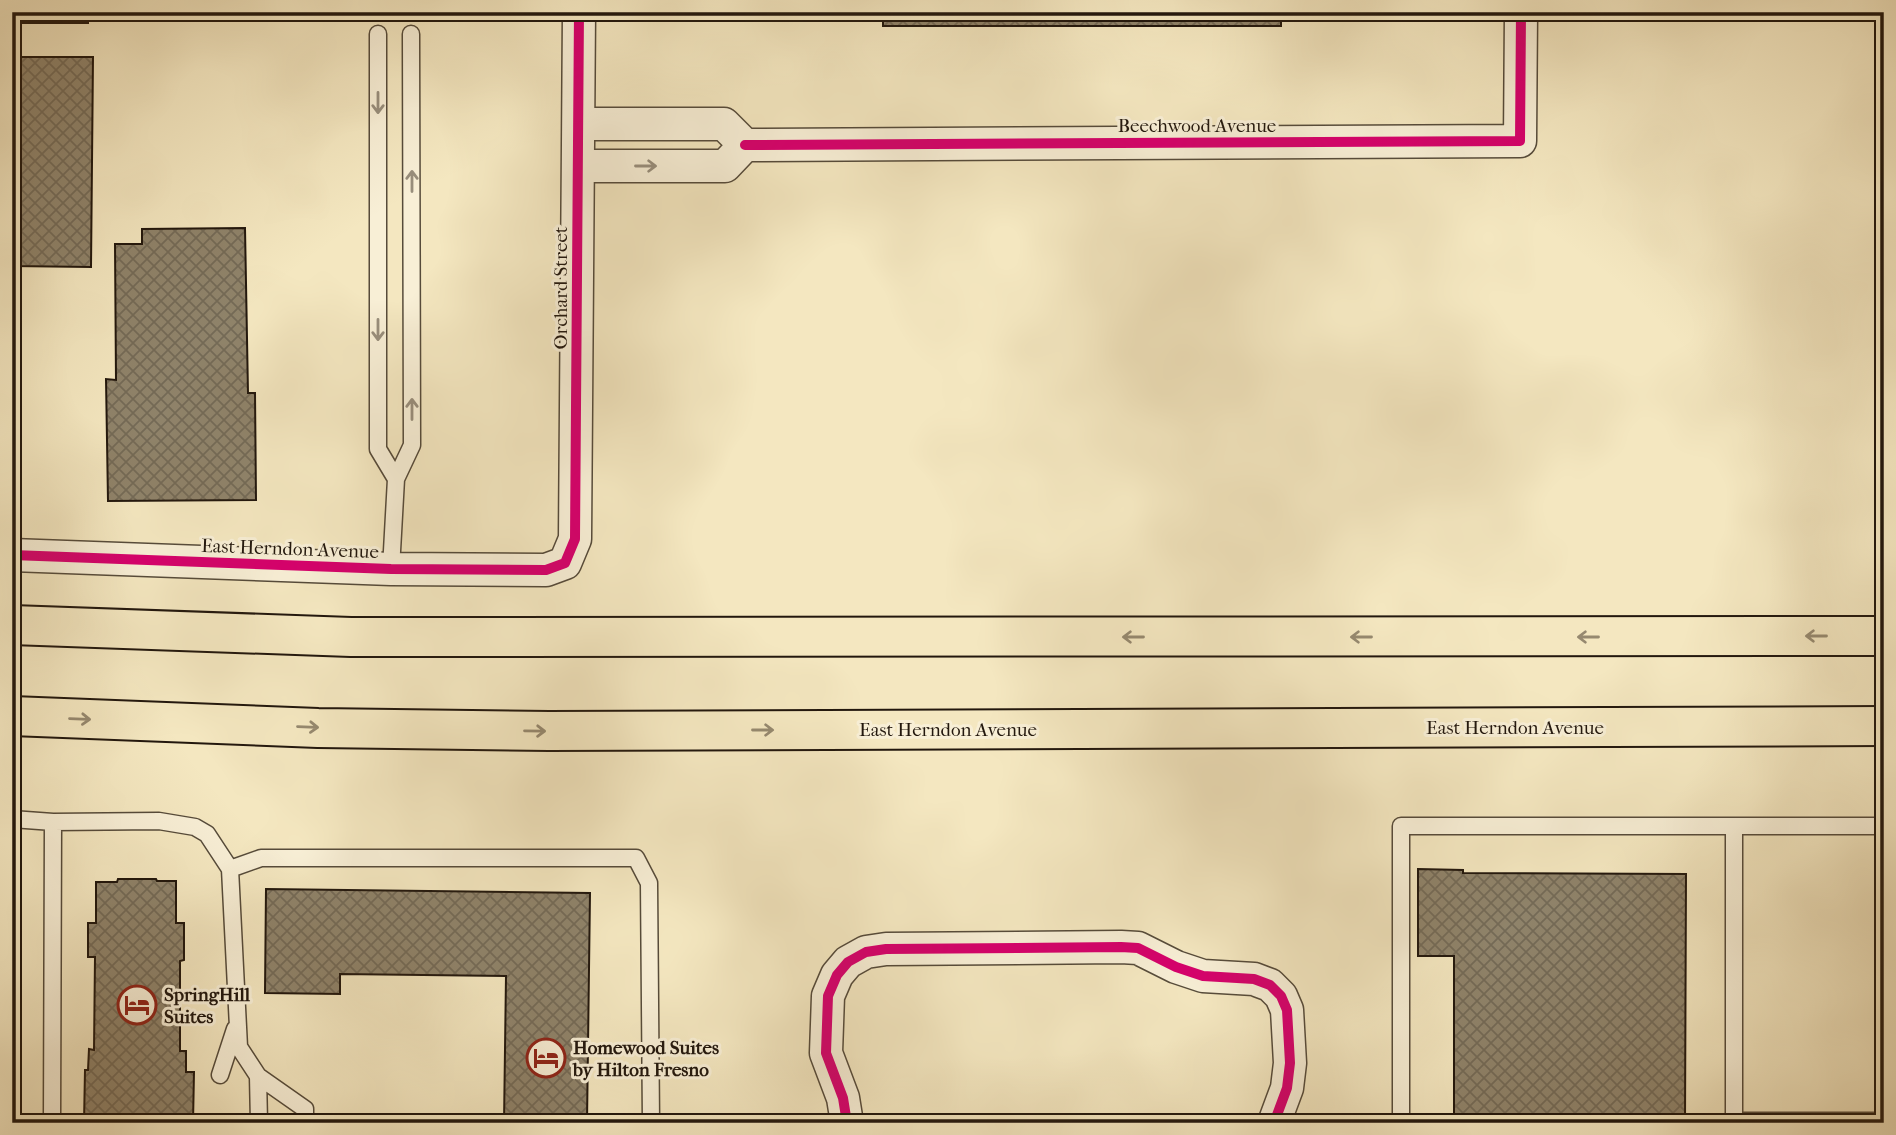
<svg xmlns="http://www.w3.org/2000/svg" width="1896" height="1135" font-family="'IM FELL French Canon',serif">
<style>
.building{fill:url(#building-cross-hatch);stroke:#22170d;stroke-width:2}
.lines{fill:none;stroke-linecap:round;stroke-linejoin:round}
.lane-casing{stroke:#564b3a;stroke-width:19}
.street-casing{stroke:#564b3a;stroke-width:35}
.primary-casing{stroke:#22170d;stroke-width:42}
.lane{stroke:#f8efd6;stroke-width:16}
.street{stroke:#f8efd6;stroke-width:32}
.primary{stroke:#f4e7c0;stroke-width:38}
.cycleway-casing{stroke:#f8efd6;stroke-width:15}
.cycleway{stroke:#d6006c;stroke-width:10}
.oneway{stroke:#988e7c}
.oneway2{stroke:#96896f}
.labels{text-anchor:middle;stroke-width:6;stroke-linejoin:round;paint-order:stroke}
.street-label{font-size:19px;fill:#22170d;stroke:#f8efd6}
.poi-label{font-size:19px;font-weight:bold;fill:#22170d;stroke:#f8efd6;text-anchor:start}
</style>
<defs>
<pattern id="building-cross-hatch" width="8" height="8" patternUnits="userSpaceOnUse" patternTransform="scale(1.75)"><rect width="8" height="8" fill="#8f836a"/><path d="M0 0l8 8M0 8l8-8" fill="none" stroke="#746a56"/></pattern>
</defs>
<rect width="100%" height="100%" fill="#f4e7c0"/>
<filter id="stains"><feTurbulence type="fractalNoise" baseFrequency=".00286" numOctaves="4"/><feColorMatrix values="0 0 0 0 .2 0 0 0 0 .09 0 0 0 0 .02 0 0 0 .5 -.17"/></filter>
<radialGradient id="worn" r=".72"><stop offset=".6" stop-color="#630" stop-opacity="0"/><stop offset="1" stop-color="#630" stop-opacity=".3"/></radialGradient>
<path class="building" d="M 12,12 L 88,12 L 88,23 L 12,23 Z
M 883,12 L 1281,12 L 1281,26 L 883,26 Z
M 12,57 L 93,57 L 91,267 L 12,266 Z
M 245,228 L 248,393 L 255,393 L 256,500 L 108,501 L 106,379 L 116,380 L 115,244 L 142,244 L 142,229 Z
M 1418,869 L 1463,870 L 1463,873 L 1686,874 L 1685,1123 L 1454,1123 L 1454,956 L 1418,956 Z
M 118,879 L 156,879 L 157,881 L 176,881 L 176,923 L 184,923 L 184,960 L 180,961 L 180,1051 L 186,1051 L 186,1072 L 194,1072 L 193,1123 L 84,1123 L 85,1070 L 88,1070 L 89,1049 L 94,1050 L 95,957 L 88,957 L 88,923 L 96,923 L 96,882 L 117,882 Z
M 266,889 L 590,893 L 587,1123 L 504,1123 L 506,976 L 340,974 L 340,994 L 265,993 Z"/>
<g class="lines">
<defs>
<path id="lane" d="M 378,34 L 378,449 L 396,479 L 412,445 L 411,34
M 391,569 L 396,479
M 12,819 L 53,822 L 159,821 L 195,827 L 207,834 L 230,869 L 239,1047 L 258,1076 L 259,1123
M 1734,826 L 1734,1121 L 1884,1121
M 230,869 L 261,858 L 636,858 L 649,883 L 651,1123
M 220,1075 L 235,1029
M 258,1076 L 305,1109 L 305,1123
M 52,1123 L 53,822
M 1401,1123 L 1401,826 L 1884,826"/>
<path id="street" d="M 745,145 L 1520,141 L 1521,12
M 578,166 L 725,166 L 745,145 L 724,124 L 579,124
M 12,555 L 391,569 L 546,570 L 565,563 L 575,539 L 579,12
M 847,1123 L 843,1098 L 826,1053 L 828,996 L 837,975 L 848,962 L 866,952 L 886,949 L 1121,947 L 1138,948 L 1176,967 L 1203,976 L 1254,979 L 1270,985 L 1281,996 L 1287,1010 L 1290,1063 L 1287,1088 L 1274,1123"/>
<path id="primary" d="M 12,625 L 351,637 L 1884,636
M 12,716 L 318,728 L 549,731 L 1884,726"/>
</defs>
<use href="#lane" class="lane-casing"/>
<use href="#street" class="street-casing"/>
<use href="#primary" class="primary-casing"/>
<use href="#lane" class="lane"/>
<use href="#street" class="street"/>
<use href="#primary" class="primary"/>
<defs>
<path id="cycleway" d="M 745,145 L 1520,141 L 1521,12
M 12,555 L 391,569 L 546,570 L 565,563 L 575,539 L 579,12
M 847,1123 L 843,1098 L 826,1053 L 828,996 L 837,975 L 848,962 L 866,952 L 886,949 L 1121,947 L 1138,948 L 1176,967 L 1203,976 L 1254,979 L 1270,985 L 1281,996 L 1287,1010 L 1290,1063 L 1287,1088 L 1274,1123"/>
</defs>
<use href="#cycleway" class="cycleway-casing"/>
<use href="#cycleway" class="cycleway"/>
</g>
<defs><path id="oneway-shaft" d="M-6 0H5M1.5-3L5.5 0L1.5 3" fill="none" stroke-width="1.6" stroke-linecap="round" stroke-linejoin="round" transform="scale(1.75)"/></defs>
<g class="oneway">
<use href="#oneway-shaft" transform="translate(378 103) rotate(90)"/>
<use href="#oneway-shaft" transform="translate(646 166)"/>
<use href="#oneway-shaft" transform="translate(412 181) rotate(-90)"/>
<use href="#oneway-shaft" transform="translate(378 330) rotate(90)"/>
<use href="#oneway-shaft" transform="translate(412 409) rotate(-90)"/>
</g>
<g class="oneway2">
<use href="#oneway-shaft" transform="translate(1816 636) rotate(180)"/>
<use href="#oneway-shaft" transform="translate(1133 637) rotate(180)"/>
<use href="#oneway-shaft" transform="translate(1361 637) rotate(180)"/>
<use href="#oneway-shaft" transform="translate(1588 637) rotate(180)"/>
<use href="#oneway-shaft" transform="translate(80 719) rotate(2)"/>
<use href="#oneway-shaft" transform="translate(308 727) rotate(2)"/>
<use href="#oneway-shaft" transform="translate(763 730)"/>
<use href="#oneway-shaft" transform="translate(535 731) rotate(1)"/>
</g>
<defs>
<symbol id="hotel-ring" viewBox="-11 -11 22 22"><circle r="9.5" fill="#f8efd6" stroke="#8f2418" stroke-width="1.5"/><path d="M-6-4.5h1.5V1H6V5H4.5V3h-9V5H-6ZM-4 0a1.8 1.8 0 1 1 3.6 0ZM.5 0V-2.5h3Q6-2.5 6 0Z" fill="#8f2418"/></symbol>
</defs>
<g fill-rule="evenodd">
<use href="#hotel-ring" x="115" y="983" width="44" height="44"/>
<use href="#hotel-ring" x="524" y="1036" width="44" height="44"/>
</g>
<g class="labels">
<g class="street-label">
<text x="1197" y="132">Beechwood Avenue</text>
<text transform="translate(560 288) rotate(-90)" y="7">Orchard Street</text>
<text transform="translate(290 548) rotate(2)" y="7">East Herndon Avenue</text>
<text x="1515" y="734">East Herndon Avenue</text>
<text x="948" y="736">East Herndon Avenue</text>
</g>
<g class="poi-label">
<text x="164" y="1001">SpringHill<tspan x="164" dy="22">Suites</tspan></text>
<text x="573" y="1054">Homewood Suites<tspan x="573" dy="22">by Hilton Fresno</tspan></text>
</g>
</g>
<rect width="1896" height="1135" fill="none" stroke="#f4e7c0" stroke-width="42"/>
<rect x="14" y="14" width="1868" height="1107" fill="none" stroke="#22170d" stroke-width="3.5"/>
<rect x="21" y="21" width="1854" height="1093" fill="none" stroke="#22170d" stroke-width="2"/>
<rect width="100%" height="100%" filter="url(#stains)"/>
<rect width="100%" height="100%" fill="url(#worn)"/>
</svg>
